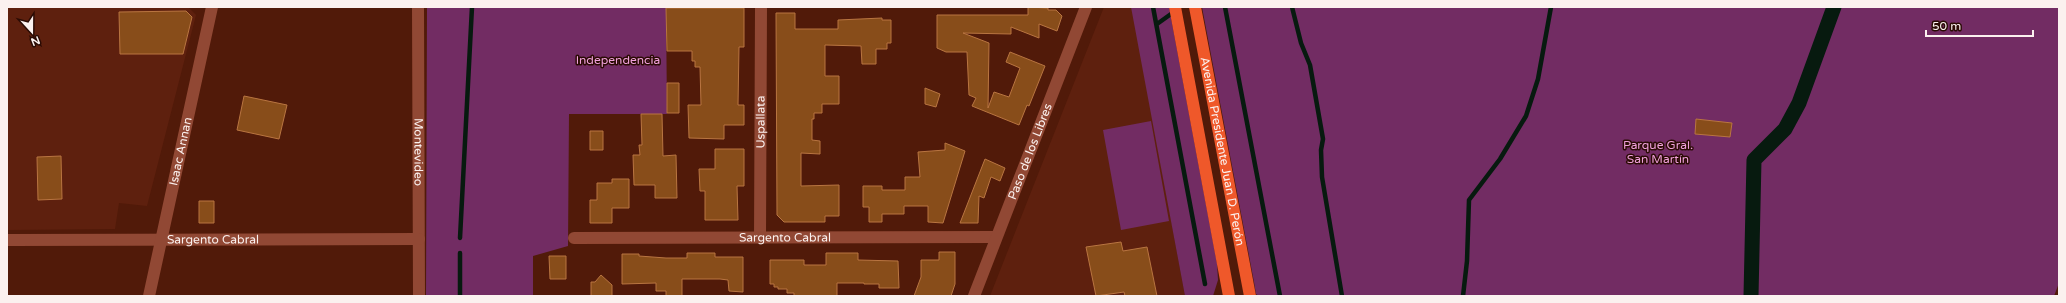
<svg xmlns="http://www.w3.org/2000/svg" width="2066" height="303" font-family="'Varela Round',sans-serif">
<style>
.built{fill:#5e200e}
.green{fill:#722c63}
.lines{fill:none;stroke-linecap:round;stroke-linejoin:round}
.stream{stroke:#071a0f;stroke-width:4.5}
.canal{stroke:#071a0f;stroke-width:15}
.building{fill:#884d1a;stroke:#b97541}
.minor{stroke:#914834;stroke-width:12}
.major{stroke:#ef582a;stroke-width:12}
.labels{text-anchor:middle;stroke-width:3;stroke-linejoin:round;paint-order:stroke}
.park-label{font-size:12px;fill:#f1a1dc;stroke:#2a0b04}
.street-label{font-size:12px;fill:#fbf1ef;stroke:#2a0b04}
</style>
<rect width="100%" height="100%" fill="#511a09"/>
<path class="built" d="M 7,7 L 188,7 L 196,15 L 147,206 L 119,203 L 115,229 L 7,230 Z
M 1104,7 L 1132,7 L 1185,296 L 990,296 Z"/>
<path class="green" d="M 427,7 L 666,7 L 667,114 L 569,114 L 568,246 L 533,256 L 533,296 L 426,296 Z
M 1131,7 L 1169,7 L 1217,263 L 1218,280 L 1213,296 L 1185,296 Z
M 1202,7 L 2059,7 L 2059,283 L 2054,296 L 1259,296 L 1256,294 L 1254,282 Z
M 1151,121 L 1169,221 L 1121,230 L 1103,130 Z"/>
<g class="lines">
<path class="stream" d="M 1153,7 L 1205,284
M 1225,7 L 1280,296
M 1292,7 L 1301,43 L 1310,65 L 1323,139 L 1321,150 L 1322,177 L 1342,296
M 1157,24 L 1171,14
M 460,238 L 472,7
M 460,296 L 460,253
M 1463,296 L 1467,261 L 1469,200 L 1500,159 L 1526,116 L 1538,79 L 1551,7"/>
<path class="canal" d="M 1751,296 L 1754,160 L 1785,129 L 1799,103 L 1834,7"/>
</g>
<path class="building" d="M 1028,7 L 1048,8 L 1048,10 L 1056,10 L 1062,16 L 1057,31 L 1039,24 L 1039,38 L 1011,27 L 1011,34 L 963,33 L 989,43 L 988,108 L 994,92 L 1009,97 L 1020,68 L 1006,62 L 1010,52 L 1045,66 L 1029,106 L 1027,105 L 1019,125 L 972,106 L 976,98 L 969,95 L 967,52 L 946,52 L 937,48 L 937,15 L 1028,15 Z
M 666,8 L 744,8 L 744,47 L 739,47 L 738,105 L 744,105 L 744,125 L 724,125 L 724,139 L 689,138 L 688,105 L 701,105 L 700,67 L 695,67 L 695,61 L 692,61 L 692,51 L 667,51 Z
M 186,11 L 192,17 L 183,54 L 120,54 L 119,12 Z
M 776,13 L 795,13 L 795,29 L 838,29 L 838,20 L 882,18 L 882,20 L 891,20 L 891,43 L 887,43 L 887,49 L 876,49 L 876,64 L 862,64 L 861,46 L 825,45 L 825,76 L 839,76 L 839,104 L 822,104 L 822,113 L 814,113 L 814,119 L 812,119 L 812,140 L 820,141 L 820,154 L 801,153 L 801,186 L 839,185 L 839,216 L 825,216 L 825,222 L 784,222 L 777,215 Z
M 667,83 L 679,83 L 679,113 L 667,113 Z
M 925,88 L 940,94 L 936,107 L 925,104 Z
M 244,96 L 287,105 L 279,139 L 237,130 Z
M 641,114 L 662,114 L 663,156 L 676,155 L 677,198 L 655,198 L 655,185 L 634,185 L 633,155 L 640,155 L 639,145 L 642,145 Z
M 1696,119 L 1732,123 L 1730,137 L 1695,134 Z
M 590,131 L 603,131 L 603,150 L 590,150 Z
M 945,143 L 965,151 L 943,223 L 928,222 L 928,206 L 904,206 L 904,214 L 882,214 L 882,222 L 869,222 L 869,207 L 863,207 L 863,186 L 882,186 L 882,190 L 905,190 L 905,177 L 920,177 L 918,152 L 945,150 Z
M 715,149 L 744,149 L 744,186 L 737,186 L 738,220 L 705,220 L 705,191 L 700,191 L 699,169 L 715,169 Z
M 61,156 L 62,199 L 38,200 L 37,157 Z
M 985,159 L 1005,168 L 1000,181 L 991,177 L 984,198 L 979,196 L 978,223 L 960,223 Z
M 612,179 L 629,179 L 629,208 L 612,208 L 612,223 L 590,223 L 590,200 L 597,200 L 597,183 L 612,183 Z
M 199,201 L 214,201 L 214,223 L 199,223 Z
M 1121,242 L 1123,251 L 1147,247 L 1157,296 L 1125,296 L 1124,292 L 1096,296 L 1086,247 Z
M 939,252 L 955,252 L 955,284 L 951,296 L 914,296 L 921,277 L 921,260 L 939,260 Z
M 687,253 L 715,253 L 715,257 L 743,257 L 743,292 L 729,291 L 728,280 L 720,279 L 682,279 L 682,296 L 666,296 L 666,291 L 656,291 L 656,283 L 622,284 L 622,254 L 639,254 L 639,256 L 666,258 L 687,258 Z
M 826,253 L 858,253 L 858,260 L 898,261 L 899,288 L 879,288 L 879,284 L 864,284 L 864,283 L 837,283 L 837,296 L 794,296 L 794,293 L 787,293 L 787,289 L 778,289 L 778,287 L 774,287 L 774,284 L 770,284 L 770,260 L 804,260 L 804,265 L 826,265 Z
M 549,256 L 566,256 L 566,279 L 550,279 Z
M 601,275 L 612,285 L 612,296 L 591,296 L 591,282 L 595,282 Z"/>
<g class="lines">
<g class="minor">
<path id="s1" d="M 418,7 L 419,296"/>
<path id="s2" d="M 760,237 L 761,7"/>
<path id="s3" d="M 574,238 L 996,237"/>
<path id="s4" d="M 7,240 L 419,239"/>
<path id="s5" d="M 149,296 L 212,7"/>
<path id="s6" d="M 974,296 L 1086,7"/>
</g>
<g class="major">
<path d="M 1175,7 L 1229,296"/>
<path id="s7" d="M 1195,7 L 1250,296"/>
</g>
</g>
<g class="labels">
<g class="park-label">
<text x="618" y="64">Independencia</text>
<text x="1658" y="149">Parque Gral.<tspan x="1658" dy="14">San Martín</tspan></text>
</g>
<g class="street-label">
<text dy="4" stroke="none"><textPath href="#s2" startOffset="115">Uspallata</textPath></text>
<text dy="4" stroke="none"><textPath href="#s6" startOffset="155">Paso de los Libres</textPath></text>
<text dy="4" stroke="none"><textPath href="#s5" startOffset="148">Isaac Annan</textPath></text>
<text dy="4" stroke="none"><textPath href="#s1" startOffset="145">Montevideo</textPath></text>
<text dy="4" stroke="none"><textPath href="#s7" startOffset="147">Avenida Presidente Juan D. Perón</textPath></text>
<text dy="4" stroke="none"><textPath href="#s3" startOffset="211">Sargento Cabral</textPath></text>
<text dy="4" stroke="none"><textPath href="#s4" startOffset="206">Sargento Cabral</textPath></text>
</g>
</g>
<rect width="2066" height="303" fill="none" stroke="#fbf1ef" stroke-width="16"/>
<g transform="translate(32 32) rotate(159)" stroke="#2a0b04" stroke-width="3" paint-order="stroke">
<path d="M0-3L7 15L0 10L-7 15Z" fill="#fbf1ef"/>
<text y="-6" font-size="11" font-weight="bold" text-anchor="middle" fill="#fbf1ef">N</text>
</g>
<path d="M1926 30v6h107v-6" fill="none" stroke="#fbf1ef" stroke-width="2"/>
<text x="1932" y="30" font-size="12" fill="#fbf1ef" stroke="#2a0b04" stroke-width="3" paint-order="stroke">50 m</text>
</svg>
